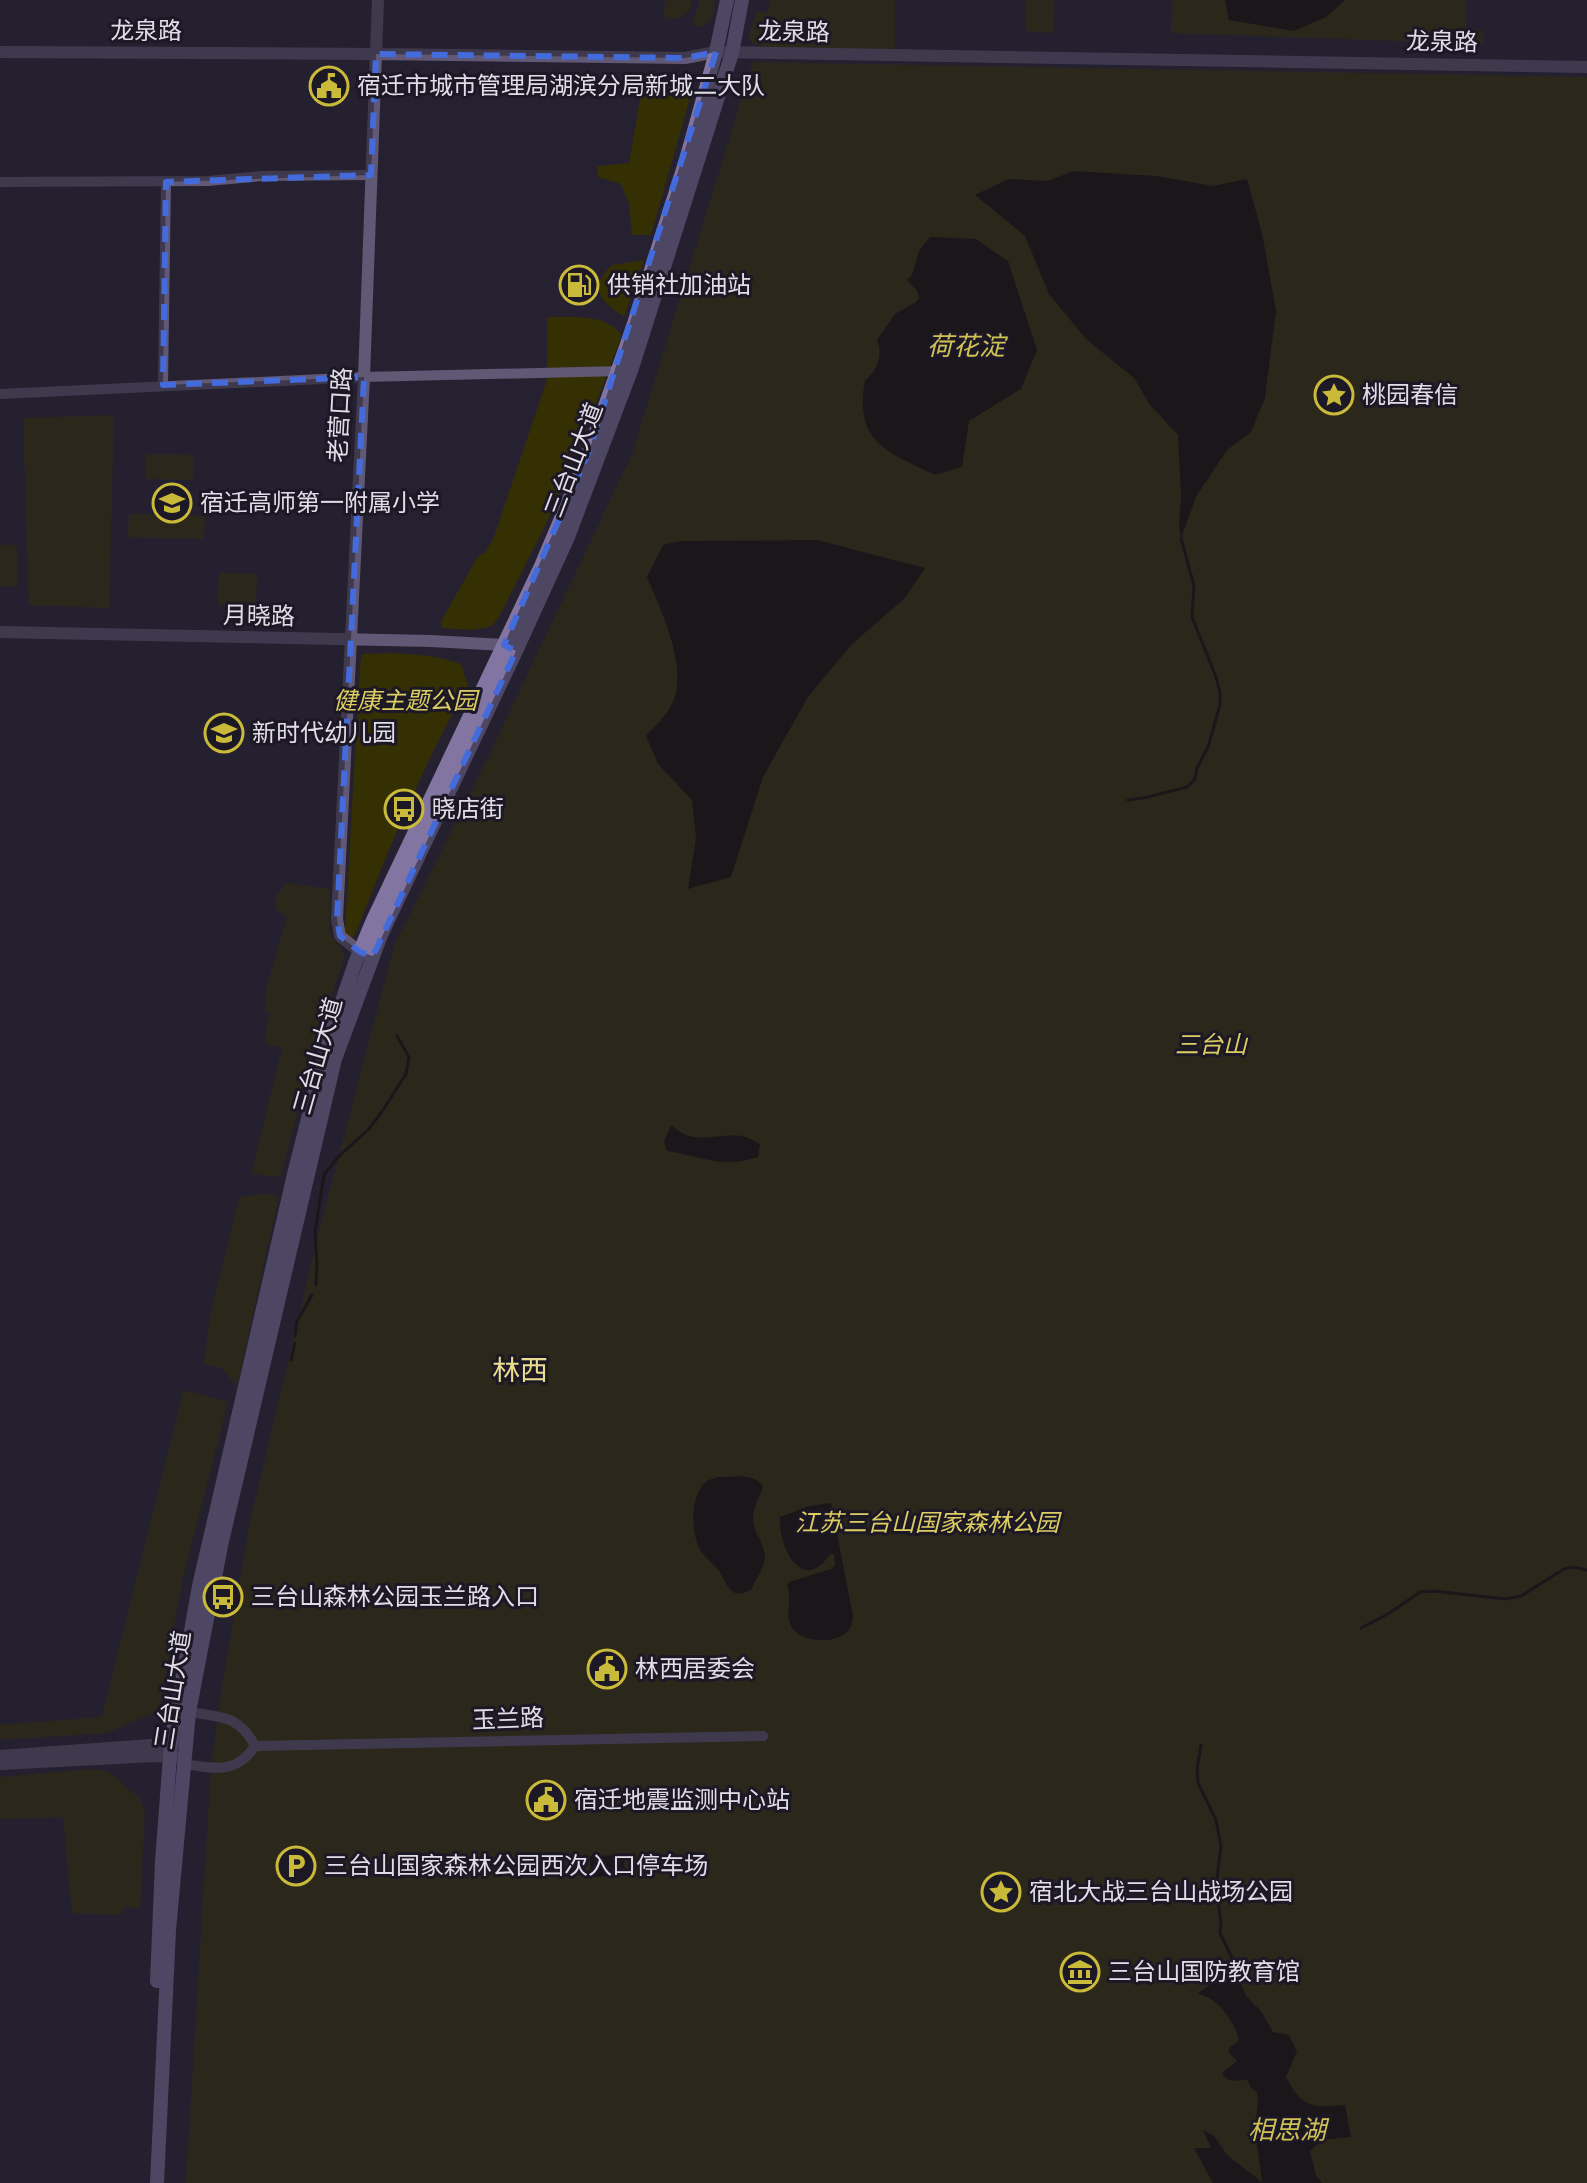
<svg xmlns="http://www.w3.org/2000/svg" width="1587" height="2183" font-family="'Source Serif 4','Noto Sans SC',serif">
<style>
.green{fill:#352f04}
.water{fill:#0e0b00}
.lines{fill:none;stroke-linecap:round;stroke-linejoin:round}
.stream{stroke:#0e0b00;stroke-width:3}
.minor{stroke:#605874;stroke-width:10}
.tertiary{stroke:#605874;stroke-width:12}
.secondary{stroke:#8275a2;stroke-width:14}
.marked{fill:none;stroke:#446bdb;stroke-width:6;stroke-dasharray:16 10;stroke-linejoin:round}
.labels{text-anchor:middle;stroke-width:6;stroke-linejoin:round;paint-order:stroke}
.street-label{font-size:24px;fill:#e0dde7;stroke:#1c1826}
.poi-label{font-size:24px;fill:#e0dde7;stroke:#1c1826;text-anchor:start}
.park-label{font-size:24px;font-style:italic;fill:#ddce62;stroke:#1c1826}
.water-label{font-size:26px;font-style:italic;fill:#d0c155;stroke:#1c1826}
.quarter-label{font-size:28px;fill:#e8dd8f;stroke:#1c1826}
</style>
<rect width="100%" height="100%" fill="#252130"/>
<path class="green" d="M 666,0 L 692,0 C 691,14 680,22 666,18 L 663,8 Z
M 700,0 L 714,0 C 716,15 709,30 692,25 Z
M 770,0 L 895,0 L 895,50 L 764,49 L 751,42 L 748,38 L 757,11 L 767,13 Z
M 1025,0 L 1054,0 L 1053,33 L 1025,31 Z
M 1172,0 L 1225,0 L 1229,20 L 1326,17 L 1345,0 L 1466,0 L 1466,27 L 1484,31 L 1484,44 L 1171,33 Z
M 753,62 L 1587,77 L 1587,2183 L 186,2183 L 211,1767 L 223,1680 L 251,1517 L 321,1224 L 394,946 L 491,751 L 632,454 Z
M 644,76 L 681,82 L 688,88 L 690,98 L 651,235 L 632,235 L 629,204 L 621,184 L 598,177 L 597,166 L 629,163 Z
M 644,260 L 624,317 C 601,301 587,289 612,265 Z
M 547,317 C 571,317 605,314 621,334 L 620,340 L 587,427 L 547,522 L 500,615 L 492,626 L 472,630 L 442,628 L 441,621 L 477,558 L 486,551 L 494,537 L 547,379 Z
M 114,415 L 109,608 L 29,605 L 23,418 Z
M 146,454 L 194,455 L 193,480 L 146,479 Z
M 129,514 L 205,516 L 204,539 L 128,537 Z
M 0,545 L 15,545 L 17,547 L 17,586 L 0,586 Z
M 219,573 L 257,574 L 256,606 L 218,605 Z
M 391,653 C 416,654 438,656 461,664 L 468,686 C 422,766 388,851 354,937 L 349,938 L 345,933 L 360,664 L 362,654 Z
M 287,883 L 330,889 L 329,933 L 344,952 L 344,956 L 314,1052 L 281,1174 L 278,1177 L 251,1174 L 282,1048 L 265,1044 L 269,1012 L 265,1011 L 267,985 L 287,918 L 276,909 L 275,897 Z
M 265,1194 L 279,1196 L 237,1386 L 221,1368 L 204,1364 L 209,1322 L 239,1197 Z
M 184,1390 L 228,1402 L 182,1582 L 160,1707 L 156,1712 L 107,1733 L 0,1740 L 0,1725 L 102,1717 Z
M 95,1769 C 118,1771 120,1786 138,1796 L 145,1812 L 140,1908 L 122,1908 L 121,1915 L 72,1913 L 63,1817 L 0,1819 L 0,1777 Z"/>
<path class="water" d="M 1225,0 L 1345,0 L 1326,17 L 1294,31 L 1229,20 Z
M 1073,171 L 1157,176 L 1213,186 L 1247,179 L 1262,233 L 1276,311 L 1265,398 L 1251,432 L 1227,450 L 1197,495 L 1181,538 L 1179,527 L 1181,495 L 1178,435 L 1150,405 L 1134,378 L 1086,339 L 1049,294 L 1025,236 L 975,195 L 1009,179 L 1048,181 Z
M 930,237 L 976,239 L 1008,261 L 1037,350 L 1021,389 L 969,421 L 962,467 L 935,475 C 886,451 854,443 865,380 C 878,371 883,354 877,340 L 895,314 L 916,302 L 919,298 L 917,291 L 907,280 L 912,275 L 919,251 Z
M 817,540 L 925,568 L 905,598 L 852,644 L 808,697 L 763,777 L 731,877 L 688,889 L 696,838 L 692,800 L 658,764 L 646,736 C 654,727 665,717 671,706 C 690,670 662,613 647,577 L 663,545 L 681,541 Z
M 671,1125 C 695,1147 713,1133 742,1136 C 748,1137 754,1141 760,1144 L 758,1157 C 750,1159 741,1162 732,1162 C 710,1163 689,1154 667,1151 L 664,1141 Z
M 718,1477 C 734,1477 755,1472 763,1487 C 755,1507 748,1516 758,1536 C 761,1542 764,1548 765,1555 C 765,1567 756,1579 751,1590 C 744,1593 740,1595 733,1592 C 726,1587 724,1578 719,1571 C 714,1564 707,1559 702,1553 C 691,1537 690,1501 702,1486 C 706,1480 711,1479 718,1477 Z
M 831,1503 L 853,1616 C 852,1620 852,1625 850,1628 C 841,1645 803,1643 793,1629 C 783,1616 793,1599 787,1586 L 789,1582 L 831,1569 L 835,1565 L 834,1554 L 830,1554 C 802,1596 778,1546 780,1517 L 809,1506 Z
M 624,1855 L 625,1876 L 591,1877 L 590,1856 Z
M 1234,1962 L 1240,1983 L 1247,1997 L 1261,2011 L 1273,2032 L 1289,2035 L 1297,2051 L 1286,2077 C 1302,2108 1312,2108 1345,2105 L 1351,2137 L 1322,2140 L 1310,2151 L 1316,2175 L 1322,2183 L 1213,2183 L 1194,2148 L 1211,2148 L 1203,2130 L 1214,2136 L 1228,2156 L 1262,2182 L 1255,2130 L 1258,2102 L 1257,2092 L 1251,2088 L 1247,2080 C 1237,2080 1227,2084 1222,2073 L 1237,2061 L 1229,2053 L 1229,2048 L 1239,2041 C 1236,2023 1217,1996 1197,1994 L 1212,1983 L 1210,1969 L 1215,1966 L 1223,1976 Z"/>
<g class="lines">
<path class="stream" d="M 1128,800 L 1144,798 L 1187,787 L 1195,779 L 1197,768 L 1208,747 L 1220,705 L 1220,693 L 1216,677 L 1192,617 L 1194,586 L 1181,538
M 316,1285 L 317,1265 L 315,1232 L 324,1175 L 339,1156 L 369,1129 L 383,1110 L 406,1074 L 409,1057 L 397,1036
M 295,1336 L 297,1321 L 312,1295
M 291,1360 L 295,1343
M 1361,1628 L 1388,1614 L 1420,1592 L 1434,1591 L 1505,1599 L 1521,1596 L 1564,1569 L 1573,1567 L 1587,1570
M 1201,1745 L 1197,1769 L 1198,1783 L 1216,1820 L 1221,1846 L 1216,1887 L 1221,1922 L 1220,1933 L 1234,1962"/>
<path class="minor" d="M 0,182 L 208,181 L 263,176 L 371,175
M 163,385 L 166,182
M 0,394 L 364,377 L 621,371
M 255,1746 L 763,1736
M 183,1764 C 214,1768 236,1775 255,1746 C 239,1715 220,1717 189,1712"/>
<path class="tertiary" d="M 0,52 L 376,54 L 685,58 L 716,52 L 1587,67
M 0,632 L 431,641 L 504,645 L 512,649
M 365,954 L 360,952 L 340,936 L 337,919 L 364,377 L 378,0
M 0,1756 L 178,1743
M 0,1764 L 154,1756 L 176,1757"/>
<path class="secondary" d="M 157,1981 L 162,1862 L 171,1743 L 199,1586 L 295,1170 L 325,1052 L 355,963 L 373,920 L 541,566 L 587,457 L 632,330 L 686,160 L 716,52 L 727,0
M 157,2183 L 169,1930 L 189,1712 L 222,1541 L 335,1059 L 381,935 L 516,651 L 568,537 L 632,368 L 732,53 L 742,0"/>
</g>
<path d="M0 0H1587V2183H0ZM 716,52 L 589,451 L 504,645 L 516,651 L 373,956 L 360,952 L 340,936 L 337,919 L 364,377 L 163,385 L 166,182 L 371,175 L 376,54 L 685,58 Z" fill="#252130" fill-opacity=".55" fill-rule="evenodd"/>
<path class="marked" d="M 716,52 L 589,451 L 504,645 L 516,651 L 373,956 L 360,952 L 340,936 L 337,919 L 364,377 L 163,385 L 166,182 L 371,175 L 376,54 L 685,58 Z"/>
<defs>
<symbol id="civic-ring" viewBox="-11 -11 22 22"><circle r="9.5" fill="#1c1826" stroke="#caba39" stroke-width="1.5"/><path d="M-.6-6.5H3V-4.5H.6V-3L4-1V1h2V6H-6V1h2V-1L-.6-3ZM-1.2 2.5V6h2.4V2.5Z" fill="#caba39"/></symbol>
<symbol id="fuel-ring" viewBox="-11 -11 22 22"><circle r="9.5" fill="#1c1826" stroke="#caba39" stroke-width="1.5"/><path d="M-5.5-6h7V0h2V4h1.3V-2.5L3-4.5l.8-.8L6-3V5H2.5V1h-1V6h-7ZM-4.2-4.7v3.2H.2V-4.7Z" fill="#caba39"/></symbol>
<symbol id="sight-ring" viewBox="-11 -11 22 22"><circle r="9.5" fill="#1c1826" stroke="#caba39" stroke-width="1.5"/><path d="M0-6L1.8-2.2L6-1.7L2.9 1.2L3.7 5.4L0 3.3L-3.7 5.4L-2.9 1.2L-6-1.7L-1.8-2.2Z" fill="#caba39"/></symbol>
<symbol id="school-ring" viewBox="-11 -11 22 22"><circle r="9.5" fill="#1c1826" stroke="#caba39" stroke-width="1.5"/><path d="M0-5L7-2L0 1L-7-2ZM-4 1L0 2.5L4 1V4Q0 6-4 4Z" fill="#caba39"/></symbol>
<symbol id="bus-ring" viewBox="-11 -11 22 22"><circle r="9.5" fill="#1c1826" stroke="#caba39" stroke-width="1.5"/><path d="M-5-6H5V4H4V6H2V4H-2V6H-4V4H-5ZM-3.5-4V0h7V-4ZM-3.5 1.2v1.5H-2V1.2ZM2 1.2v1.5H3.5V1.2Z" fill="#caba39"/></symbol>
<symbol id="parking-ring" viewBox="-11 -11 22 22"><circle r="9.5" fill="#1c1826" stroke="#caba39" stroke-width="1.5"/><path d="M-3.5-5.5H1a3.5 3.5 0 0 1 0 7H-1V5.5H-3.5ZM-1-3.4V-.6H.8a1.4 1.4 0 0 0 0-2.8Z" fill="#caba39"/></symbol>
<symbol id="museum-ring" viewBox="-11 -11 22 22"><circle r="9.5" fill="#1c1826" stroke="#caba39" stroke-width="1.5"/><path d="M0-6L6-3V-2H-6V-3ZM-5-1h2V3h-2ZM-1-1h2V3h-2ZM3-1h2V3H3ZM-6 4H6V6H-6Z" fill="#caba39"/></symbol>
</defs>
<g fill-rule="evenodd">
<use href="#civic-ring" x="307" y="64" width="44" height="44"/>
<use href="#fuel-ring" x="557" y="263" width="44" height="44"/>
<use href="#sight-ring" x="1312" y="373" width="44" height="44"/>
<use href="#school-ring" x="150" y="481" width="44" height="44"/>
<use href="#school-ring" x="202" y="711" width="44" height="44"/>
<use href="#bus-ring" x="382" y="787" width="44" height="44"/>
<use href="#bus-ring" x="201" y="1575" width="44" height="44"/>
<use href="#civic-ring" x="585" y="1647" width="44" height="44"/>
<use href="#civic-ring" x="524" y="1778" width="44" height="44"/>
<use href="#parking-ring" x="274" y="1844" width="44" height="44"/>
<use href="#sight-ring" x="979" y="1870" width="44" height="44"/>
<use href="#museum-ring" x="1058" y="1950" width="44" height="44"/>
</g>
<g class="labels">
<g class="street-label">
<text x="146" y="39">龙泉路</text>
<text transform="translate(794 32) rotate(1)" y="8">龙泉路</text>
<text transform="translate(1442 42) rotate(1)" y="8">龙泉路</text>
<text transform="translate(340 415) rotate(-87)" y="8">老营口路</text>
<text transform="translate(574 460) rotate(-69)" y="8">三台山大道</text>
<text transform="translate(259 616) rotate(1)" y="8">月晓路</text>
<text transform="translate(318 1056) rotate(-74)" y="8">三台山大道</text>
<text transform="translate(173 1690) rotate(-81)" y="8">三台山大道</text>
<text transform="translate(508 1719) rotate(-2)" y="8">玉兰路</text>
</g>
<g class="poi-label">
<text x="357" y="94">宿迁市城市管理局湖滨分局新城二大队</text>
<text x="607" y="293">供销社加油站</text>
<text x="1362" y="403">桃园春信</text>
<text x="200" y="511">宿迁高师第一附属小学</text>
<text x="252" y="741">新时代幼儿园</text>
<text x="432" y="817">晓店街</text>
<text x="251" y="1605">三台山森林公园玉兰路入口</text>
<text x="635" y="1677">林西居委会</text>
<text x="574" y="1808">宿迁地震监测中心站</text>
<text x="324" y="1874">三台山国家森林公园西次入口停车场</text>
<text x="1029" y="1900">宿北大战三台山战场公园</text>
<text x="1108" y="1980">三台山国防教育馆</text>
</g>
<g class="park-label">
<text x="405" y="709">健康主题公园</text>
<text x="1211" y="1053">三台山</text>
<text x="927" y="1531">江苏三台山国家森林公园</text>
</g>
<g class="water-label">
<text x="966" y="355">荷花淀</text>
<text x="1287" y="2139">相思湖</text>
</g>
<g class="quarter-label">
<text x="520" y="1380">林西</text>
</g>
</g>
</svg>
